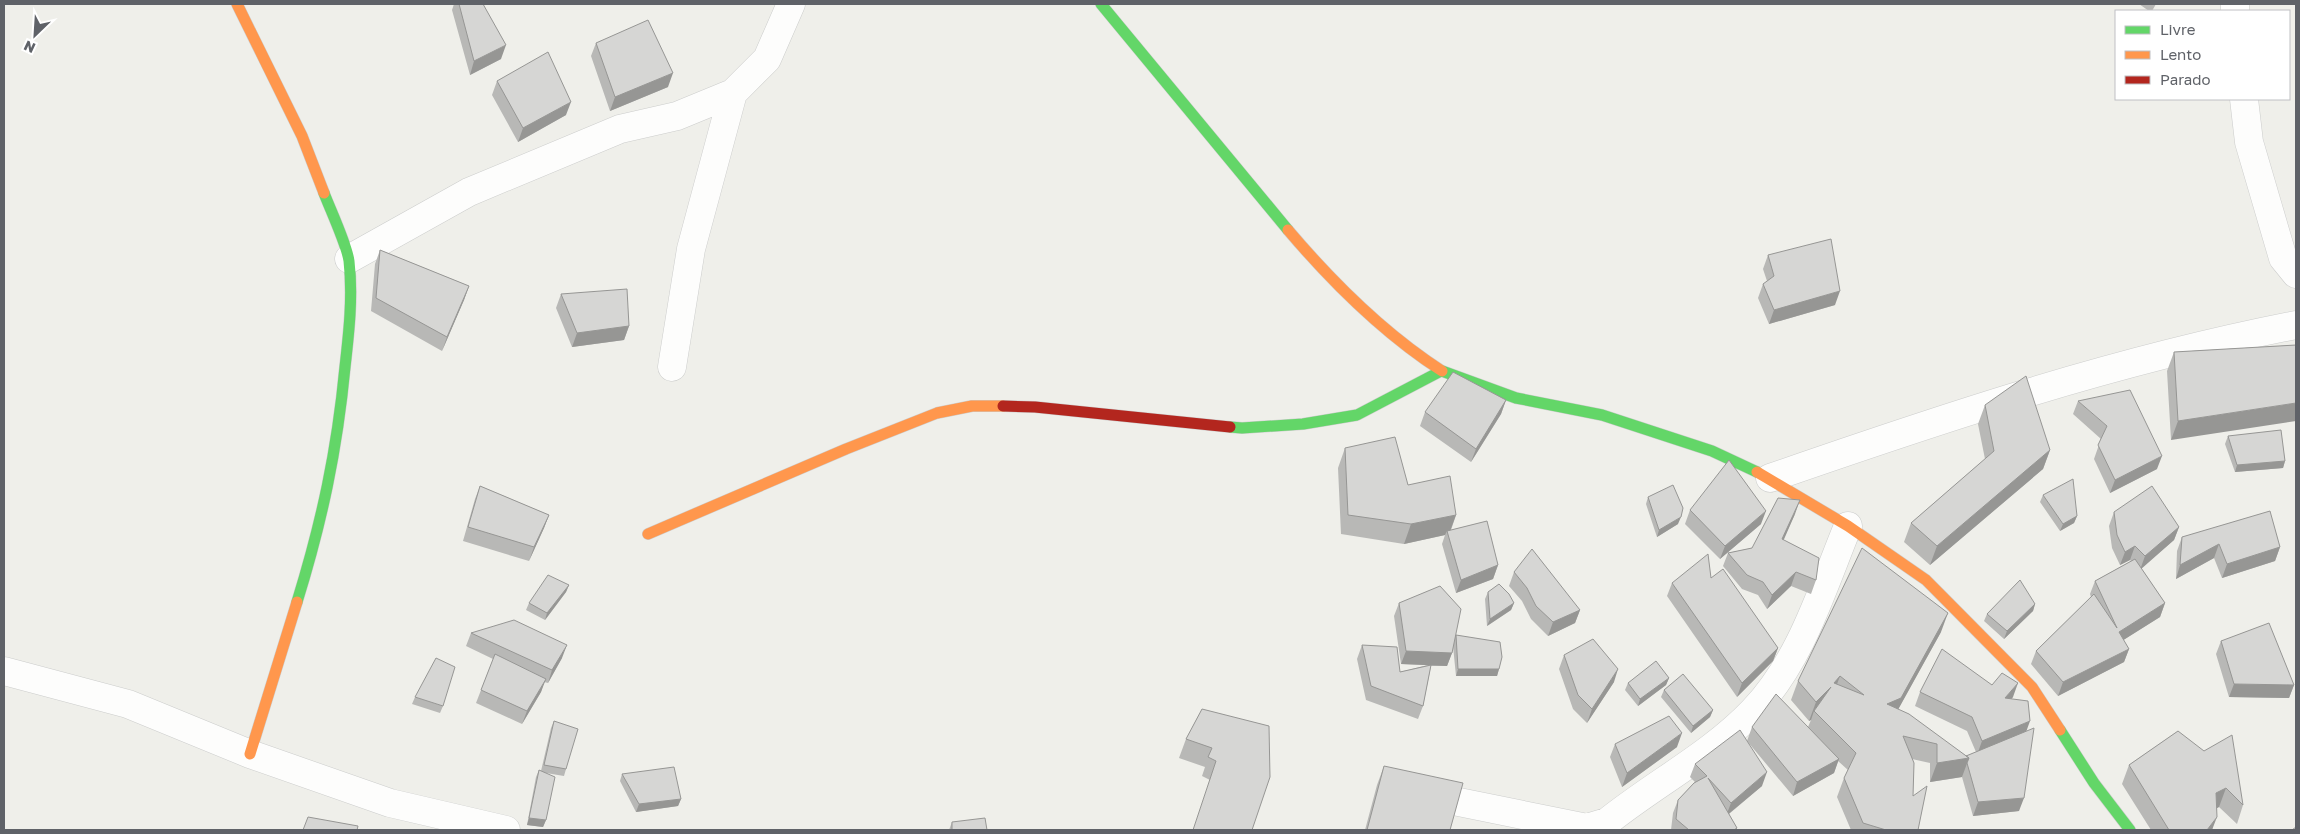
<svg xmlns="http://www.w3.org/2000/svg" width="2300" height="834" font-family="'Golos Text',sans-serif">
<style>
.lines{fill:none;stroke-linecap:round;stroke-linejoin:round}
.street-casing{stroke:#cccdcc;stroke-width:29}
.fast-casing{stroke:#cdcdcd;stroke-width:12}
.slow-casing{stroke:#cdcdcd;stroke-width:12}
.jam-casing{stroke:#cdcdcd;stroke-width:12}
.street{stroke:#fdfdfc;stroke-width:28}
.fast{stroke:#63d668;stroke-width:11}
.slow{stroke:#ff974d;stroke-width:11}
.jam{stroke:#b3261e;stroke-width:11}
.wall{fill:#b8b8b6}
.shaded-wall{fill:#969694}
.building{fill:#d6d6d4;stroke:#969694;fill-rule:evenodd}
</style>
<rect width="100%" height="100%" fill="#efefea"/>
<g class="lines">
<defs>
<path id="street" d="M 2235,4 L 2235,11
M 2244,99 L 2249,142 L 2283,258 L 2296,274
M 349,259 L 469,192 L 620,129 L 677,116 L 733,93 L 767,59 L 791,4
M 672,367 L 691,249 L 733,93
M 1770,478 C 1943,418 2116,360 2296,325
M 4,671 L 128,704 L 250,754 L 390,803 L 506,830
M 1444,799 L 1587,828 L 1607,822 C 1654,784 1711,755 1753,711 C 1801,661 1822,589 1848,526"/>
<path id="fast" d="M 1101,4 L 1288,230
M 1442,371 L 1516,398 L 1602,415 L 1712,451 L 1757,472
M 1230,427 L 1242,428 L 1303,424 L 1357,415 L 1441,371
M 297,602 C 322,521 337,451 345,367 C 349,332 353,296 349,261 C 347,245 330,209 324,193
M 2060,730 L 2094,783 L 2130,830"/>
<path id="slow" d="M 237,4 L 302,136 L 324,193
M 1288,230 C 1333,283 1383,333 1442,371
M 1757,472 L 1848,526 L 1926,580 L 2032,687 L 2060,730
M 648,534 L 846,449 L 937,413 L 972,406 L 1003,406
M 250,754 L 297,602"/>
<path id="jam" d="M 1003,406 L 1035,407 L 1230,427"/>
</defs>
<use href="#street" class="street-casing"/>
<use href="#fast" class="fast-casing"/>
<use href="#slow" class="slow-casing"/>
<use href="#jam" class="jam-casing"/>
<use href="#street" class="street"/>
<use href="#fast" class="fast"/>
<use href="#slow" class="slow"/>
<use href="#jam" class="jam"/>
</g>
<path class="wall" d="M 454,4 L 483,4 L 501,59 L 470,75 L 452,10 Z
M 2139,4 L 2156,4 L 2152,11 L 2149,11 Z
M 596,43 L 668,87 L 610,111 L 591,56 Z
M 497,81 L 566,115 L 518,142 L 492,95 Z
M 380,250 L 469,286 L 464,300 L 442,351 L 371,311 L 375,264 Z
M 1768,255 L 1835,305 L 1769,324 L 1758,298 L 1763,284 L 1767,281 L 1763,269 Z
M 561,294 L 629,326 L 624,340 L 572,347 L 556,308 Z
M 2296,345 L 2171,440 L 2167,371 L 2174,352 Z
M 1506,400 L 1501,414 L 1471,462 L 1420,426 L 1425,412 Z
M 2078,401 L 2157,469 L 2110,493 L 2094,459 L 2101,439 L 2073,414 Z
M 1985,405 L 2050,450 L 2043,469 L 1930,565 L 1904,542 L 1911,523 L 1985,459 L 1978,424 Z
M 2228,436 L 2285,461 L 2283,468 L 2235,472 L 2225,444 Z
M 1345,448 L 1408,485 L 1456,515 L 1451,530 L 1498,565 L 1493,579 L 1456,593 L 1442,544 L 1445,535 L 1404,544 L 1341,534 L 1338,468 Z
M 480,486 L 549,515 L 544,528 L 529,561 L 463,541 L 475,499 Z
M 2043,495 L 2077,516 L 2074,523 L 2060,531 L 2040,502 Z
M 1648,497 L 1678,524 L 1657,537 L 1646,504 Z
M 1690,510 L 1761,524 L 1720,559 L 1685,524 Z
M 2114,512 L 2179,527 L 2174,540 L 2141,568 L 2165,603 L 2160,617 L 2123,640 L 2129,649 L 2124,662 L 2058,696 L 2031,664 L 2036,651 L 2091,597 L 2090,594 L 2095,581 L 2131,561 L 2130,560 L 2120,565 L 2112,548 L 2109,526 Z
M 1795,514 L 1783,540 L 1816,580 L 1811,594 L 1791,586 L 1767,609 L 1758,595 L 1742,589 L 1723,566 L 1728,553 L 1752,548 Z
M 2182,537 L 2280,547 L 2275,561 L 2222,578 L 2214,558 L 2176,579 L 2177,551 Z
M 1514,572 L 1580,610 L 1575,623 L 1548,636 L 1531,619 L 1522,601 L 1509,586 Z
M 1711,578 L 1778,648 L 1773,661 L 1737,697 L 1667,596 L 1672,583 Z
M 569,585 L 566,592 L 545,620 L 526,610 L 529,603 Z
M 1488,592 L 1514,603 L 1511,610 L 1487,626 L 1485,599 Z
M 1399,603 L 1456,635 L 1499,669 L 1497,676 L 1456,676 L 1453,646 L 1452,653 L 1447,666 L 1431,666 L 1423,706 L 1418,719 L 1366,700 L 1357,659 L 1362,645 L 1400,672 L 1428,665 L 1401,664 L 1394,616 Z
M 2035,604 L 2033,611 L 2004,639 L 1984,621 L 1987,614 Z
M 1941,632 L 1898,709 L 1966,756 L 1976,752 L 1967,731 L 1915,706 L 1920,692 L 1992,685 L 2013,697 L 2011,699 L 2026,731 L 2019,811 L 1973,816 L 1962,777 L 1930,782 L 1930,763 L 1912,759 L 1913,796 L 1918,830 L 1851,830 L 1837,797 L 1844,778 L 1848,770 L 1838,761 L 1834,773 L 1793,796 L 1747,741 L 1752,727 L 1808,727 L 1811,720 L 1809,721 L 1791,700 L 1798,681 Z
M 471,633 L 562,658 L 548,683 L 544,682 L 541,692 L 522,724 L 476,703 L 493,659 L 466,646 Z
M 2221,641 L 2294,685 L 2289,698 L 2229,697 L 2216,654 Z
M 1564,655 L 1614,682 L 1587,723 L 1573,709 L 1559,669 Z
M 1669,678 L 1666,685 L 1638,706 L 1625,690 L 1628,683 Z
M 1664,690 L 1713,710 L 1710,717 L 1691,733 L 1661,697 Z
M 415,697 L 443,706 L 440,713 L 412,704 Z
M 1202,709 L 1252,830 L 1210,780 L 1202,776 L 1205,767 L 1179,758 L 1186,739 Z
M 554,721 L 566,769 L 564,776 L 546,773 L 546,820 L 543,827 L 527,825 L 536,777 L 539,770 L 541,771 L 551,728 Z
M 2178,731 L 2243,805 L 2237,824 L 2219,807 L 2217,808 L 2212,830 L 2151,830 L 2122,784 L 2129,765 Z
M 1615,744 L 1677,747 L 1622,787 L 1610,757 Z
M 1695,764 L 1762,786 L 1729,814 L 1737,828 L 1736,830 L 1671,830 L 1673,813 L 1678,800 L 1695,782 L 1690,777 Z
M 1384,766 L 1450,830 L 1365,830 L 1377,785 Z
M 622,774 L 681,799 L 678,806 L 636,812 L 620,781 Z
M 952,822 L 987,830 L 949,830 Z"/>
<path class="shaded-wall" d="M 506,45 L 501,59 L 470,75 L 474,61 Z
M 673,73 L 668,87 L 610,111 L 615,97 Z
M 571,102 L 566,115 L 518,142 L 523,128 Z
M 469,286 L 464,300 L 442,351 L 447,337 Z
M 1840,291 L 1835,305 L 1769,324 L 1774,310 Z
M 629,326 L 624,340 L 572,347 L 577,333 Z
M 1506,400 L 1501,414 L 1471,462 L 1476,449 Z
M 2296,403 L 2296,421 L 2171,440 L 2178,421 Z
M 2050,450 L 2043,469 L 1930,565 L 1937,546 Z
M 2162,456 L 2157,469 L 2110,493 L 2115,480 Z
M 2285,461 L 2283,468 L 2235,472 L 2237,465 Z
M 1800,500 L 1795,514 L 1778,553 L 1782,539 Z
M 1766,511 L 1761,524 L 1720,559 L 1725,546 Z
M 549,515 L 544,528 L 529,561 L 534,547 Z
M 1456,515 L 1449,534 L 1447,531 L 1445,535 L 1404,544 L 1411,524 Z
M 2077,516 L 2074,523 L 2060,531 L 2063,524 Z
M 1681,517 L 1678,524 L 1657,537 L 1659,530 Z
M 2179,527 L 2174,540 L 2140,570 L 2145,556 Z
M 2219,544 L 2214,558 L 2176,579 L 2180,565 Z
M 2135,546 L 2130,560 L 2120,565 L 2125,552 Z
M 2280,547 L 2275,561 L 2222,578 L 2227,564 Z
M 1498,565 L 1493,579 L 1456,593 L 1461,580 Z
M 1796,572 L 1791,586 L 1767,609 L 1772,595 Z
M 569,585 L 566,592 L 545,620 L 547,613 Z
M 1514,603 L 1511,610 L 1487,626 L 1490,619 Z
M 2165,603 L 2160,617 L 2114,646 L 2119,632 Z
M 2035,604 L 2033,611 L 2004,639 L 2007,631 Z
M 1580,610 L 1575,623 L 1548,636 L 1553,622 Z
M 1948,613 L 1941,632 L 1894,717 L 1887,704 Z
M 567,645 L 562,658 L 548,683 L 552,670 Z
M 1778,648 L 1773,661 L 1737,697 L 1742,683 Z
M 2129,649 L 2124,662 L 2058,696 L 2063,682 Z
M 1406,651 L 1452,653 L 1447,666 L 1401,664 Z
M 1458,669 L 1499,669 L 1497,676 L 1456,676 Z
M 1618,669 L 1614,682 L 1587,723 L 1592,709 Z
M 1840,676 L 1833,695 L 1834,683 Z
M 1669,678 L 1666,685 L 1638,706 L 1640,699 Z
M 546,679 L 541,692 L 522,724 L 527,711 Z
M 2018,683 L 2013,697 L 2000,712 L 2005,698 Z
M 2234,684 L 2294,685 L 2289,698 L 2229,697 Z
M 1831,687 L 1814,711 L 1811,720 L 1809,721 L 1816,702 Z
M 1713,710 L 1710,717 L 1691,733 L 1693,726 Z
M 2030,721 L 2025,735 L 1977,755 L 1982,741 Z
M 1682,733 L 1677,747 L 1622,787 L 1627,773 Z
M 1969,758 L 1962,777 L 1930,782 L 1937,763 Z
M 1839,759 L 1834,773 L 1793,796 L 1797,782 Z
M 1767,772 L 1762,786 L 1726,816 L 1731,803 Z
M 2226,788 L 2219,807 L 2209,812 L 2216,793 Z
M 2024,798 L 2019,811 L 1973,816 L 1978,802 Z
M 681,799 L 678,806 L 636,812 L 639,804 Z
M 2217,817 L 2212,830 L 2207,830 Z
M 529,818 L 546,820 L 543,827 L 527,825 Z"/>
<path class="building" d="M 459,4 L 483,4 L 506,45 L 474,61 Z
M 648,20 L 673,73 L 615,97 L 596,43 Z
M 548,52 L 571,102 L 523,128 L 497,81 Z
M 1831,239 L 1840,291 L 1774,310 L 1763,284 L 1774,276 L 1768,255 Z
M 380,250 L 469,286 L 447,337 L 376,298 Z
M 627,289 L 629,326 L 577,333 L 561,294 Z
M 2296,345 L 2296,403 L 2178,421 L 2174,352 Z
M 1453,372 L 1506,400 L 1476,449 L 1425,412 Z
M 2026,376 L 2050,450 L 1937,546 L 1911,523 L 1994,451 L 1985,405 Z
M 2130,390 L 2162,456 L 2115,480 L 2098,445 L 2107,426 L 2078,401 Z
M 2281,430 L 2285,461 L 2237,465 L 2228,436 Z
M 1395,437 L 1408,485 L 1450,476 L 1456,515 L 1411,524 L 1348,515 L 1345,448 Z
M 1729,460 L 1766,511 L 1725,546 L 1690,510 Z
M 2073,479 L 2077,516 L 2063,524 L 2043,495 Z
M 1673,485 L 1683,508 L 1681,517 L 1659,530 L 1648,497 Z
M 480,486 L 549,515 L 534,547 L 468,527 Z
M 2152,486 L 2179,527 L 2145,556 L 2135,546 L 2125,552 L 2117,535 L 2114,512 Z
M 1778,498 L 1800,500 L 1782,539 L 1819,558 L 1816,580 L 1796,572 L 1772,595 L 1763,582 L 1747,575 L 1728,553 L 1752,548 Z
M 2270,511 L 2280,547 L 2227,564 L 2219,544 L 2180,565 L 2182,537 Z
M 1487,521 L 1498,565 L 1461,580 L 1447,531 Z
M 1862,548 L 1948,613 L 1901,698 L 1887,704 L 1909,714 L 1969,758 L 1937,763 L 1937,744 L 1903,736 L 1914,763 L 1913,796 L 1927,786 L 1918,830 L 1886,830 L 1863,823 L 1844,778 L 1856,753 L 1814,711 L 1831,687 L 1816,702 L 1798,681 ZM 1840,676 L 1864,695 L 1834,683 Z
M 1532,549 L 1580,610 L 1553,622 L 1536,606 L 1527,588 L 1514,572 Z
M 1708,554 L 1711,578 L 1723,569 L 1778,648 L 1742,683 L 1672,583 Z
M 2135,559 L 2165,603 L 2119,632 L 2129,649 L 2063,682 L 2036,651 L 2094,594 L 2117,628 L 2095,581 Z
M 548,575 L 569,585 L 547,613 L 529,603 Z
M 2020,580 L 2035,604 L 2007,631 L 1987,614 Z
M 1499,584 L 1509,594 L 1514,603 L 1490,619 L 1488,592 Z
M 1440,586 L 1461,609 L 1452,653 L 1406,651 L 1399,603 Z
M 514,620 L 567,645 L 552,670 L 471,633 Z
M 2269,623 L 2294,685 L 2234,684 L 2221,641 Z
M 1456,635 L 1500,642 L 1502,657 L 1499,669 L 1458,669 Z
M 1593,639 L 1618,669 L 1592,709 L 1578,695 L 1564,655 Z
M 1362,645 L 1397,647 L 1400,672 L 1431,665 L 1423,706 L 1371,686 Z
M 1942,649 L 1992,685 L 2002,673 L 2018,683 L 2005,698 L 2028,701 L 2030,721 L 1982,741 L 1972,717 L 1920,692 Z
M 495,654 L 546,679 L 527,711 L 481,690 Z
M 436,658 L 455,667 L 443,706 L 415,697 Z
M 1656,661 L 1669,678 L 1640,699 L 1628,683 Z
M 1683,674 L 1713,710 L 1693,726 L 1664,690 Z
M 1776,694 L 1839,759 L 1797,782 L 1752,727 Z
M 1202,709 L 1269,726 L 1270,777 L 1252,830 L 1193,830 L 1216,761 L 1208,757 L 1212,748 L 1186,739 Z
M 1669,716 L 1682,733 L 1627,773 L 1615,744 Z
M 554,721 L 578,729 L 566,769 L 544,765 Z
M 2034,728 L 2024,798 L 1978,802 L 1967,763 L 1969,758 L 1966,756 Z
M 1740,730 L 1767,772 L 1731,803 L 1708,778 L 1737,828 L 1734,830 L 1689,830 L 1676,819 L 1678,800 L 1694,783 L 1707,776 L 1695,764 Z
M 2178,731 L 2204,751 L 2232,735 L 2243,805 L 2226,788 L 2216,793 L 2217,817 L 2207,830 L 2169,830 L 2129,765 Z
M 1384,766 L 1463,783 L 1450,830 L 1367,830 Z
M 674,767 L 681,799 L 639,804 L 622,774 Z
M 539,770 L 555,777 L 546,820 L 529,818 Z
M 308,817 L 358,826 L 357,830 L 303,830 Z
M 985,818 L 987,830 L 952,830 L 952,822 Z
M 2296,827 L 2296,830 L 2292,830 Z"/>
<rect width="2300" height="834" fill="none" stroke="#5f6268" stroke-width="10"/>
<rect x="2115" y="10" width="175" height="90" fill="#ffffff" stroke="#bfc0c3"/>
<rect x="2125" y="26" width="25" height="8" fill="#63d668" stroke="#bfc0c3"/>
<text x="2160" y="35" font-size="15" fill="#5f6268">Livre</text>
<rect x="2125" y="51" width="25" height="8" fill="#ff974d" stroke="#bfc0c3"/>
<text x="2160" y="60" font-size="15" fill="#5f6268">Lento</text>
<rect x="2125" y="76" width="25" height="8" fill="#b3261e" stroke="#bfc0c3"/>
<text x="2160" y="85" font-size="15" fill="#5f6268">Parado</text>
<g transform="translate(35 35) rotate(205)" stroke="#ffffff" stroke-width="4" paint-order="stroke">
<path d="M0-4L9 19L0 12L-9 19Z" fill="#5f6268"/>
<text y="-8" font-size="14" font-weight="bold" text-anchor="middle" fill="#5f6268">N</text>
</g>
</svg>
